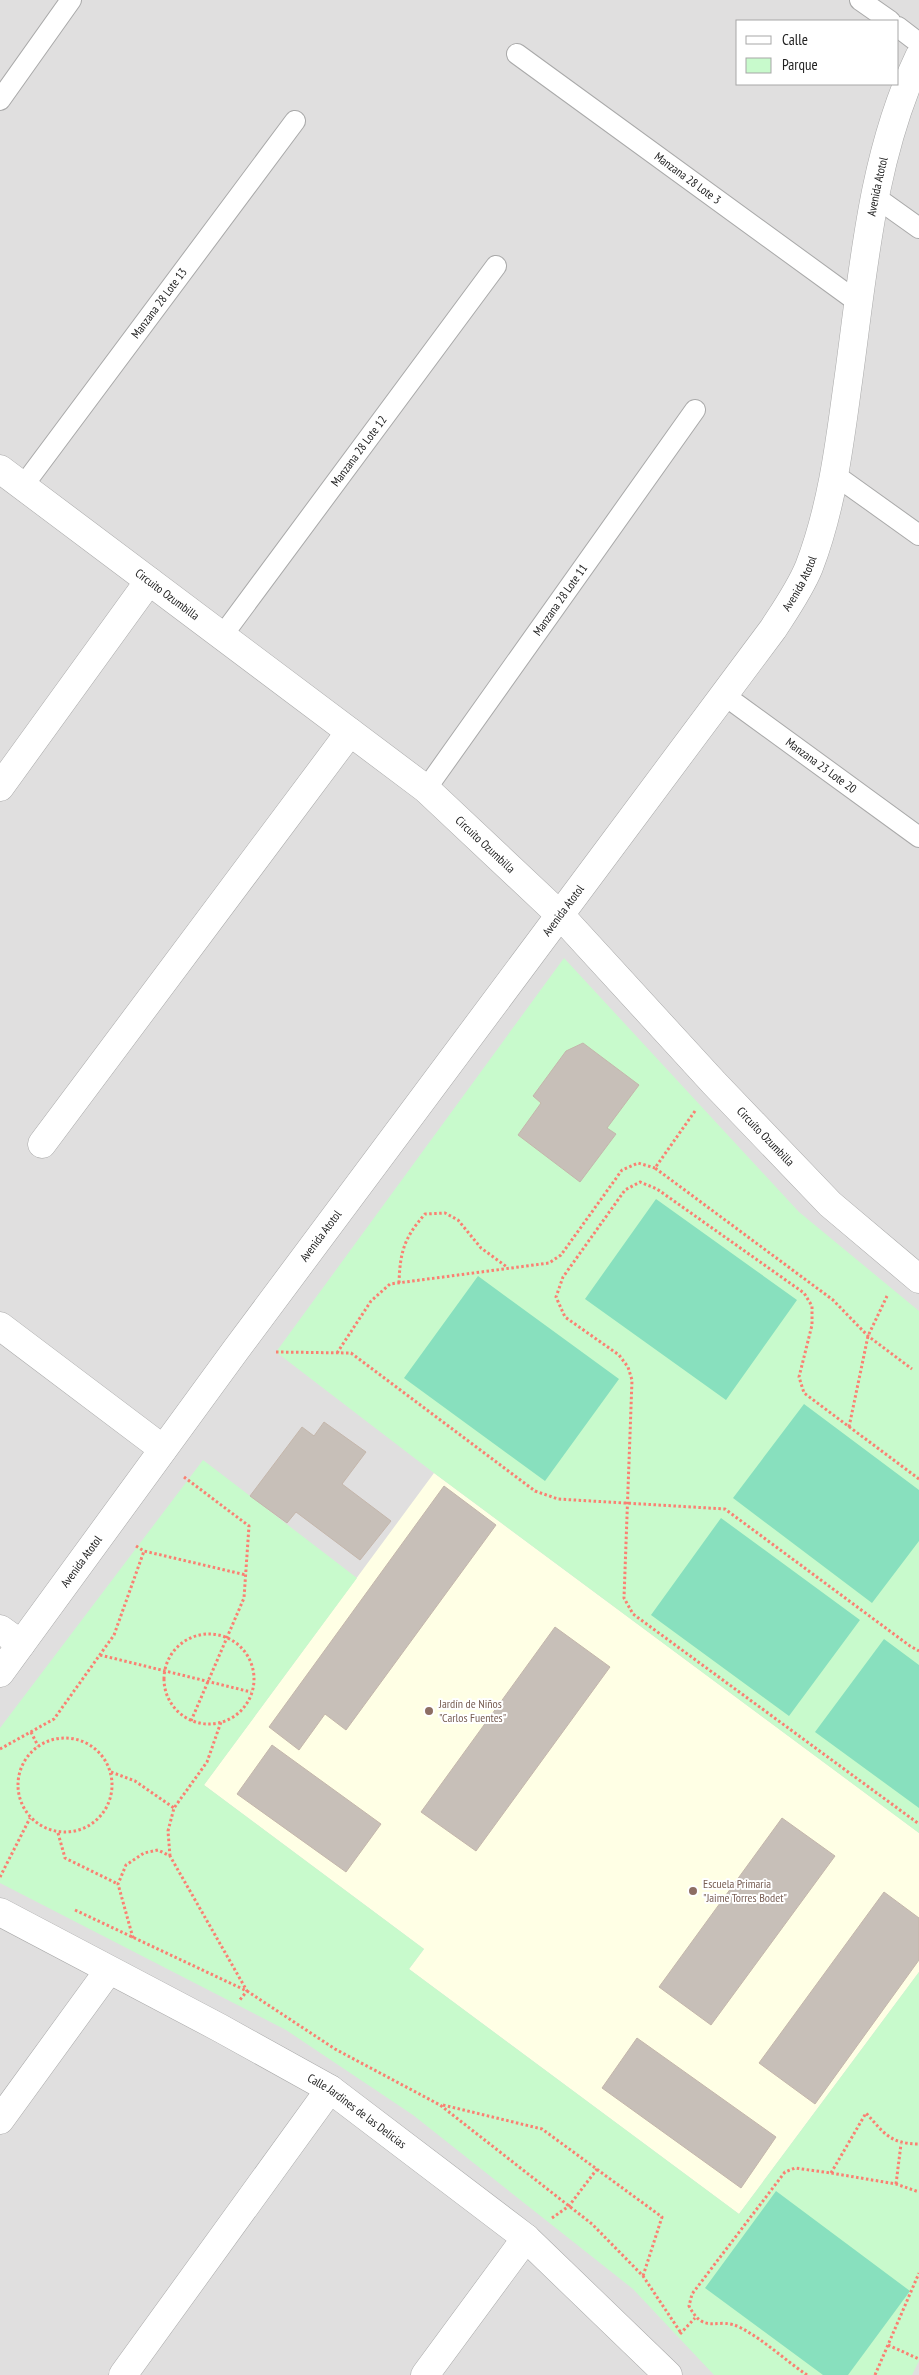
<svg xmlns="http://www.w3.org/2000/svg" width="919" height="2375" font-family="'PT Sans Narrow',sans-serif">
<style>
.residential{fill:#e0dfdf;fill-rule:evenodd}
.education{fill:#ffffe5}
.park{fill:#c8facc}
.pitch{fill:#88e0be}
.building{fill:#c7bfb8;stroke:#c4b6ab}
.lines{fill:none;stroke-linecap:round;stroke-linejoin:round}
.lane-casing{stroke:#a9a9a9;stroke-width:22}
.street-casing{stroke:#a9a9a9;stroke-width:29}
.path{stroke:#fa8072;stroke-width:3;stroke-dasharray:2.5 2.5;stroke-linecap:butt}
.lane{stroke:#fff;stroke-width:20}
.street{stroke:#fff;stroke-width:28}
.education-dot{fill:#8d6e63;stroke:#fff;stroke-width:2}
.labels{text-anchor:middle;stroke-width:4;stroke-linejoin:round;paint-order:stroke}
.street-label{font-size:12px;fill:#222;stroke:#fff}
.education-label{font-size:12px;fill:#785e54;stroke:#fff;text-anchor:start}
</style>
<rect width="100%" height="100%" fill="#f2efe9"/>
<path class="residential" d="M 0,0 L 919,0 L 919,2375 L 0,2375 ZM 738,21 L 898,21 L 898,84 L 738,84 Z"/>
<path class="education" d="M 434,1473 L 919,1833 L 919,1972 L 739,2214 L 409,1969 L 424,1949 L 204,1785 Z"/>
<path class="park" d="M 564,958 L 799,1212 L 919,1311 L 919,1833 L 434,1473 L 276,1352 Z
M 203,1460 L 357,1578 L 204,1785 L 424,1949 L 409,1969 L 739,2214 L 919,1972 L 919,2361 L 912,2375 L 714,2375 L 633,2289 L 413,2115 L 286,2030 L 0,1883 L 0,1728 Z"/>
<path class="pitch" d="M 656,1199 L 797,1300 L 726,1400 L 585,1299 Z
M 478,1276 L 619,1379 L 545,1481 L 404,1378 Z
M 804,1404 L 919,1490 L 919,1541 L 872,1603 L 733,1498 Z
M 721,1518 L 860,1620 L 789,1716 L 651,1615 Z
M 884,1639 L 919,1665 L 919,1808 L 815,1732 Z
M 776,2191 L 910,2291 L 848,2375 L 823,2375 L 705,2288 Z"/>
<path class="building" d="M 583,1043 L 639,1085 L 607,1128 L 616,1134 L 580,1182 L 518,1135 L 541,1103 L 533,1096 L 566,1051 Z
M 324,1422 L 366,1452 L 342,1484 L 391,1521 L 360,1560 L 296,1512 L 287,1523 L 250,1496 L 302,1427 L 314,1436 Z
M 444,1486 L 496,1525 L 346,1730 L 325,1714 L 299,1750 L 269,1727 Z
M 555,1627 L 610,1667 L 476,1851 L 421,1812 Z
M 272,1745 L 381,1824 L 346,1872 L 237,1794 Z
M 782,1818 L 835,1856 L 711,2025 L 659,1987 Z
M 884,1892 L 919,1918 L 919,1960 L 815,2104 L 759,2063 Z
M 637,2038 L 776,2137 L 741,2188 L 602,2088 Z"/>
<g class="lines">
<defs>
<g id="lane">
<path d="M 860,0 L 890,21"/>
<path d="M 898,27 L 919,43"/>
<path id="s1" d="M 517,54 L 859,303"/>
<path d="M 0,100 L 71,0"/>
<path d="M 874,196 L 919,228"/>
<path d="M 835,475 L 919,535"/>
<path id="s2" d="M 23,486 L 295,121"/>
<path id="s3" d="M 222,636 L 496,266"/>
<path id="s4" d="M 724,695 L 919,837"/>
<path id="s5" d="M 426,789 L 695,410"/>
</g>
<g id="street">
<path id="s6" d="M 0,469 L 426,789 L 561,916 L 714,1083 L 830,1204 L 919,1279"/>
<path d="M 0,787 L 149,581"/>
<path d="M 42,1144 L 350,732"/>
<path d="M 0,1326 L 163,1449"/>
<path d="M 0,1629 L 21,1644"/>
<path id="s7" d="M 0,1673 L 235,1351 L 773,629 C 786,609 800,589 809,567 C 831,510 839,449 847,389 C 863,277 870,160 919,57"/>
<path id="s8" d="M 0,1912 L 220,2028 L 330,2089 L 526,2238 L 668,2375"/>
<path d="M 0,2120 L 109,1970"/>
<path d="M 123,2375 L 330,2089"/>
<path d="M 425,2375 L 526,2238"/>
</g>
</defs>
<use href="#lane" class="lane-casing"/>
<use href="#street" class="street-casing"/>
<path class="path" d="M 695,1111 L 655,1168 L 833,1300 L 868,1336 L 912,1369
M 399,1283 C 400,1252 404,1238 425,1214 L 445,1213 L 458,1220 L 481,1248 L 507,1267
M 276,1352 L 351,1353 L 535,1491 L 558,1499 L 725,1509 L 910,1646 L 919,1651
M 337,1353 L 371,1301 L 390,1284 L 549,1263 L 561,1255 L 622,1170 L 638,1163 L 655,1168
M 849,1427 L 868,1336 L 887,1296
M 184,1477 L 249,1526 L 244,1598 L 191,1721
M 919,1479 L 804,1393 L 799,1377 L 812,1325 L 812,1306 L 804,1293 L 657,1189 L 640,1182 L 625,1190 L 563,1277 L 556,1297 L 565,1317 L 619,1355 L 628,1367 L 632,1380 L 624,1598 L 633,1614 L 919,1824
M 136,1546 L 144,1551 L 246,1575
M164 1679a45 45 0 1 1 90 0a45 45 0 1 1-90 0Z
M 100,1655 L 251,1692
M 31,1732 L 38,1746
M18 1785a47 47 0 1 1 94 0a47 47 0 1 1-94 0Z
M 0,1749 L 54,1719 L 114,1635 L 144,1551
M 111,1772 L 135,1781 L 174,1808
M 58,1833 L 65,1858 L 118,1884
M 170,1856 L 168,1831 L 174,1808 L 207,1762 L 221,1722
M 0,1877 L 30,1818
M 75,1910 L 247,1991 L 335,2049 L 440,2105 L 592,2224 L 643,2276 L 681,2333
M 133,1938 L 118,1884 L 126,1865 L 144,1853 L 158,1850 L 170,1856 L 247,1991 L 239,2001
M 443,2105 L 542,2129 L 662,2217 L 643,2276
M 831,2173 L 866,2113 C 884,2133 890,2144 919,2144
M 896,2184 L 901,2144
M 552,2218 L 569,2206 L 597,2169
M 680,2334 L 695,2318
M 888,2345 L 919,2359
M 807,2375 C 785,2360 764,2340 741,2328 C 718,2315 705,2337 689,2306 L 692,2294 L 785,2172 L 795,2168 L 831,2173 L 896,2184 L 919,2192
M 875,2375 L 919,2273"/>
<use href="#lane" class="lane"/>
<use href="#street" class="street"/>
</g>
<g class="education-dot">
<circle cx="429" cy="1711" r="5"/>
<circle cx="693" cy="1891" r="5"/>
</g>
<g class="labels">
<g class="street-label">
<text dy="4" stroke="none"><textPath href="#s1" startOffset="211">Manzana 28 Lote 3</textPath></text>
<text dy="4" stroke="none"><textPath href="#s7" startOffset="1758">Avenida Atotol</textPath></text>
<text dy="4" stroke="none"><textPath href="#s2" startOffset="228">Manzana 28 Lote 13</textPath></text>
<text dy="4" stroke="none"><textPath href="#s3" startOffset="230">Manzana 28 Lote 12</textPath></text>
<text dy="4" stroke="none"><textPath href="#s7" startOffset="1352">Avenida Atotol</textPath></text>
<text dy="4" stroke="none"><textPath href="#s6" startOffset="209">Circuito Ozumbilla</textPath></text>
<text dy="4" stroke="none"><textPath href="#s5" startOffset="232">Manzana 28 Lote 11</textPath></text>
<text dy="4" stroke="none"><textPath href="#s4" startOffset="120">Manzana 23 Lote 20</textPath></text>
<text dy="4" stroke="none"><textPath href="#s6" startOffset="614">Circuito Ozumbilla</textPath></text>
<text dy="4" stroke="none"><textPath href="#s7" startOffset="948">Avenida Atotol</textPath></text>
<text dy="4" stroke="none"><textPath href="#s6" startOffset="1019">Circuito Ozumbilla</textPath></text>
<text dy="4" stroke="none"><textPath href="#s7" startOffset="542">Avenida Atotol</textPath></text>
<text dy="4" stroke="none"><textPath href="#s7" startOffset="138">Avenida Atotol</textPath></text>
<text dy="4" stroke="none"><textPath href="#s8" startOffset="409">Calle Jardines de las Delicias</textPath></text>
</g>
<g class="education-label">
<text x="439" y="1708">Jardín de Niños<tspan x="439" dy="14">"Carlos Fuentes"</tspan></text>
<text x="703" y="1888">Escuela Primaria<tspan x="703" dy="14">"Jaime Torres Bodet"</tspan></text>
</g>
</g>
<rect x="736" y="20" width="162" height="65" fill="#ffffff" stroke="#a7a7a7"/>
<rect x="746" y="36" width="25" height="8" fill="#ffffff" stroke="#a7a7a7"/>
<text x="782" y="45" font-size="15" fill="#222222">Calle</text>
<rect x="746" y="58" width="25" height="15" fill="#c8facc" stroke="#a7a7a7"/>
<text x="782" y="70" font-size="15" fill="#222222">Parque</text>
</svg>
